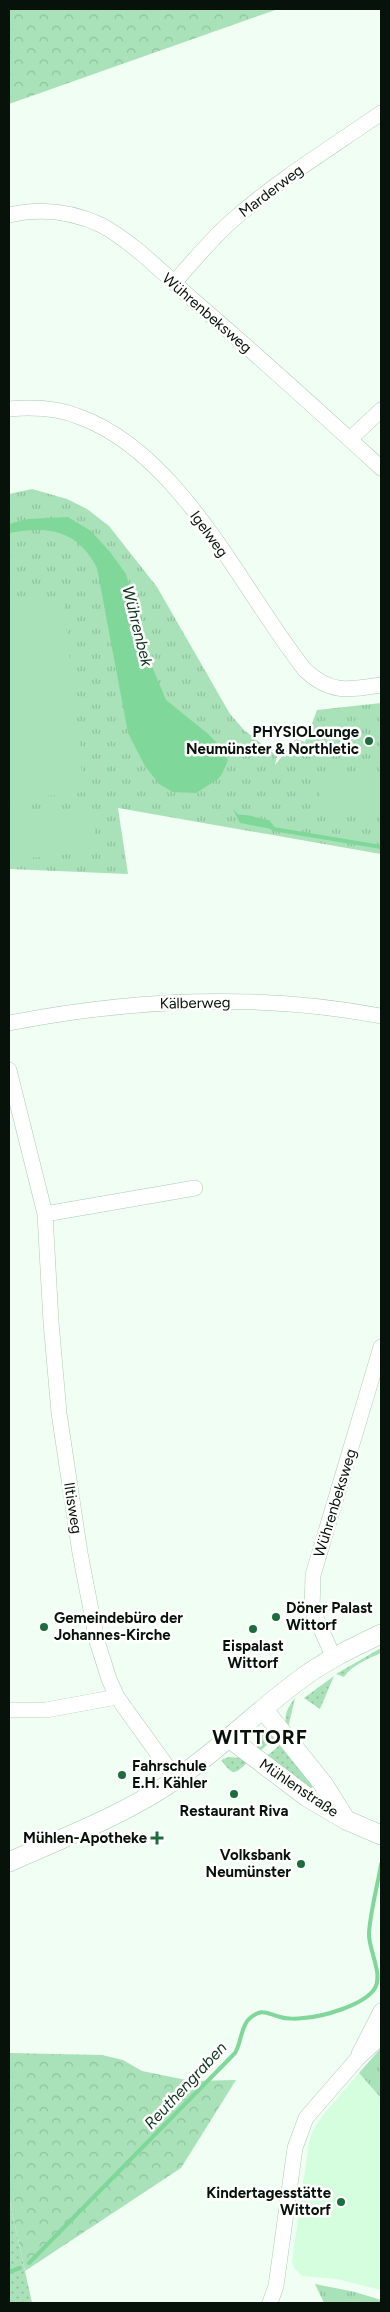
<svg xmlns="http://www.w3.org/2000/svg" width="390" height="2312" font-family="Figtree,sans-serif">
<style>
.built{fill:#d5fedf}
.grass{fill:url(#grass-dots)}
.forest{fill:url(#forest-crowns)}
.park{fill:url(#park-tufts)}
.garden{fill:#a9e2b8}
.water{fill:#7fd79a}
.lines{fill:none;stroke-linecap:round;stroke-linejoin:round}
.stream{stroke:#7fd79a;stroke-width:4}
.minor-casing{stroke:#abccb3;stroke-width:16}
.tertiary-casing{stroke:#abccb3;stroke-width:20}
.minor{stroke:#fff;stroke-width:15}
.tertiary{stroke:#fff;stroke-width:19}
.poi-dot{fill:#1d6c3c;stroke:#fff;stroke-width:2}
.labels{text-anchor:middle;stroke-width:5;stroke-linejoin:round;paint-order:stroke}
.street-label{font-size:15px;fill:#07120a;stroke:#fff}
.poi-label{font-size:15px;font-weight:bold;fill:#07120a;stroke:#fff;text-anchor:end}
.water-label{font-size:16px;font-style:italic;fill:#10351d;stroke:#fff}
.district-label{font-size:20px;font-weight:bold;letter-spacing:1px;fill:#07120a;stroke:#fff}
</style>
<defs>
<pattern id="grass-dots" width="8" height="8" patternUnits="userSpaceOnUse" patternTransform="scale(1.25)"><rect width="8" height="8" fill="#a9e2b8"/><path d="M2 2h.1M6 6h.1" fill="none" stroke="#90c19d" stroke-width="1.8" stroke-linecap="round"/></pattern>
<pattern id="forest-crowns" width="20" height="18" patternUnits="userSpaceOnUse" patternTransform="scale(1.25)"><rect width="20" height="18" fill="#a9e2b8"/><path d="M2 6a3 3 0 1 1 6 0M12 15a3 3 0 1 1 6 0" fill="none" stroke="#90c19d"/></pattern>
<pattern id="park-tufts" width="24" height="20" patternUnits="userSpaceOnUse" patternTransform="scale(1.25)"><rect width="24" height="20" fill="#a9e2b8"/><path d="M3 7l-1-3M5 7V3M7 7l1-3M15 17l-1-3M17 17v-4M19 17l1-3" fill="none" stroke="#90c19d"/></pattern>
</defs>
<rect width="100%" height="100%" fill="#f1fef4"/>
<path class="built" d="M 359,2073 L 381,2098 L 381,2290 L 337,2279 L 302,2276 L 294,2268 L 292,2262 L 309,2142 L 312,2132 L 322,2116 Z"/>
<path class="grass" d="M 381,1648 L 381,1653 C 368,1659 352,1665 344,1677 L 336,1674 Z
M 334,1676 L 320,1709 L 304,1698 Z
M 295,1698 L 288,1728 C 282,1717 288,1707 295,1698 Z
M 262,1731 L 270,1731 L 276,1737 L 260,1751 C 253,1744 254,1736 262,1731 Z
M 282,1743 L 313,1786 L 311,1790 L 266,1757 Z
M 229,1757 L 241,1758 L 248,1762 C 234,1775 233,1776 221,1760 Z
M 9,2198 L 32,2303 L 9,2303 Z"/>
<path class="forest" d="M 9,9 L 278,9 L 9,104 Z
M 9,2053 L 102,2055 L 123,2060 L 142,2071 L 191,2081 L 236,2080 L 181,2168 L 25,2271 L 9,2198 Z"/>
<path class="park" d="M 32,489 L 67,499 L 87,509 L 109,526 L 157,587 L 230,714 L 244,730 L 277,756 L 275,765 L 296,739 L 305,742 L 317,710 L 381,703 L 381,854 L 118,808 L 128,874 L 9,869 L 9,494 Z
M 381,2048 L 381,2098 L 359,2073 Z
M 315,2284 L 355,2292 L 381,2300 L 381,2303 L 324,2303 Z"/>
<path class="garden" d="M 63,596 L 84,792 L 9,800 L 9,602 Z
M 381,774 L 381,813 L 322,817 L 319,779 Z
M 92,809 L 97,851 L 9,860 L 9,817 Z"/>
<path class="water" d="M 68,517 L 91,531 L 110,552 L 126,574 L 151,664 L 166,700 L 207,733 L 224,750 L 228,760 L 222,774 L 218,779 L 196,793 L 173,792 L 159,784 L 145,766 L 128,733 L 97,568 C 77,529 48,526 9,533 L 9,524 L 28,519 Z
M 233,809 L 239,815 C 249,814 259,819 269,820 L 277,830 L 240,823 Z"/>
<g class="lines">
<path class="stream" d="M 273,829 L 381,847
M 29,2263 L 235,2053 C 241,2044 241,2026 249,2019 C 262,2007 267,2014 280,2017 C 286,2019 297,2019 303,2018 C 322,2017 365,2005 375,1988 C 383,1974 369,1950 369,1935 C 369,1917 378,1884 381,1864
M 9,2272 L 20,2268"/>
<defs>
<path id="minor" d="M 9,215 C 40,208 71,211 101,225 C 133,242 165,275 192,299 C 256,354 319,411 381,468
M 174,283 C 193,261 212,238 234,219 C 280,179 332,147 381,113
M 9,409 C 32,407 58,408 80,417 C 181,454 241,589 305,670 C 330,694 349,690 381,685
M 350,439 L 381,410
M 9,1023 C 131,999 259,993 381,1016
M 9,1070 L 45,1214 L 51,1322 L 59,1413 L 80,1553 L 97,1641 L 109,1679 L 117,1697 L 176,1779
M 45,1214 L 195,1188
M 334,1658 L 312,1609 L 313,1575 L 381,1347
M 9,1710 L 46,1710 L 117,1697
M 359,2054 L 381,2011
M 270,2303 L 276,2286 L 295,2148 L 306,2118 L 358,2058 L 381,2037"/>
<path id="tertiary" d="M 263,1709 L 324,1785 L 344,1817
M 229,1738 L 307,1797 L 346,1820 L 381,1835
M 9,1862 C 65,1837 124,1815 175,1780 C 220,1749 258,1710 302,1678 C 326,1660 354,1647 381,1634"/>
</defs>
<use href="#minor" class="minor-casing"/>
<use href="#tertiary" class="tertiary-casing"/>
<use href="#minor" class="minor"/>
<use href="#tertiary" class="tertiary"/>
</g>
<g class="poi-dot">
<circle cx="369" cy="741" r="5"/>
<circle cx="276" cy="1617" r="5"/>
<circle cx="44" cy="1627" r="5"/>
<circle cx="253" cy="1629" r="5"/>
<circle cx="122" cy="1775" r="5"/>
<circle cx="234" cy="1794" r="5"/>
<path d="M154.5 1830.5h5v5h5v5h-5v5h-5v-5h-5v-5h5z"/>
<circle cx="301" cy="1864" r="5"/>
<circle cx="341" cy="2202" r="5"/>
</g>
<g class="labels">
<g class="street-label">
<text transform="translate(271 191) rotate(-37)" y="5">Marderweg</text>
<text transform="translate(207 313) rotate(41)" y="5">Wührenbeksweg</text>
<text transform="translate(209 534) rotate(54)" y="5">Igelweg</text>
<text transform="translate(195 1003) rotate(-1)" y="5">Kälberweg</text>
<text transform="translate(335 1503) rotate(-73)" y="5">Wührenbeksweg</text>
<text transform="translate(73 1508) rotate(81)" y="5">Iltisweg</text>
<text transform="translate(299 1788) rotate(34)" y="5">Mühlenstraße</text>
</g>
<g class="poi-label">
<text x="359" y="737">PHYSIOLounge<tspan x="359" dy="17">Neumünster &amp; Northletic</tspan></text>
<text x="286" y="1613" text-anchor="start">Döner Palast<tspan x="286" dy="17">Wittorf</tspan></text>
<text x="54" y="1623" text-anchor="start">Gemeindebüro der<tspan x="54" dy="17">Johannes-Kirche</tspan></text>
<text x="253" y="1651" text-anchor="middle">Eispalast<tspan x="253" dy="17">Wittorf</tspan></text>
<text x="132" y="1771" text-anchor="start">Fahrschule<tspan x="132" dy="17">E.H. Kähler</tspan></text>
<text x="234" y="1816" text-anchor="middle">Restaurant Riva</text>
<text x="147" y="1843">Mühlen-Apotheke</text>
<text x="291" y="1860">Volksbank<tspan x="291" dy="17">Neumünster</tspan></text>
<text x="331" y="2198">Kindertagesstätte<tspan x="331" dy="17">Wittorf</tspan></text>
</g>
<g class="water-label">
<text transform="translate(138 626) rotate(76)" y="6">Wührenbek</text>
<text transform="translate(185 2085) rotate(-47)" y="6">Reuthengraben</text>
</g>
<g class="district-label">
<text x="260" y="1744">WITTORF</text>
</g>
</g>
<rect width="390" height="2312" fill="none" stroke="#07120a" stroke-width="20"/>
</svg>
